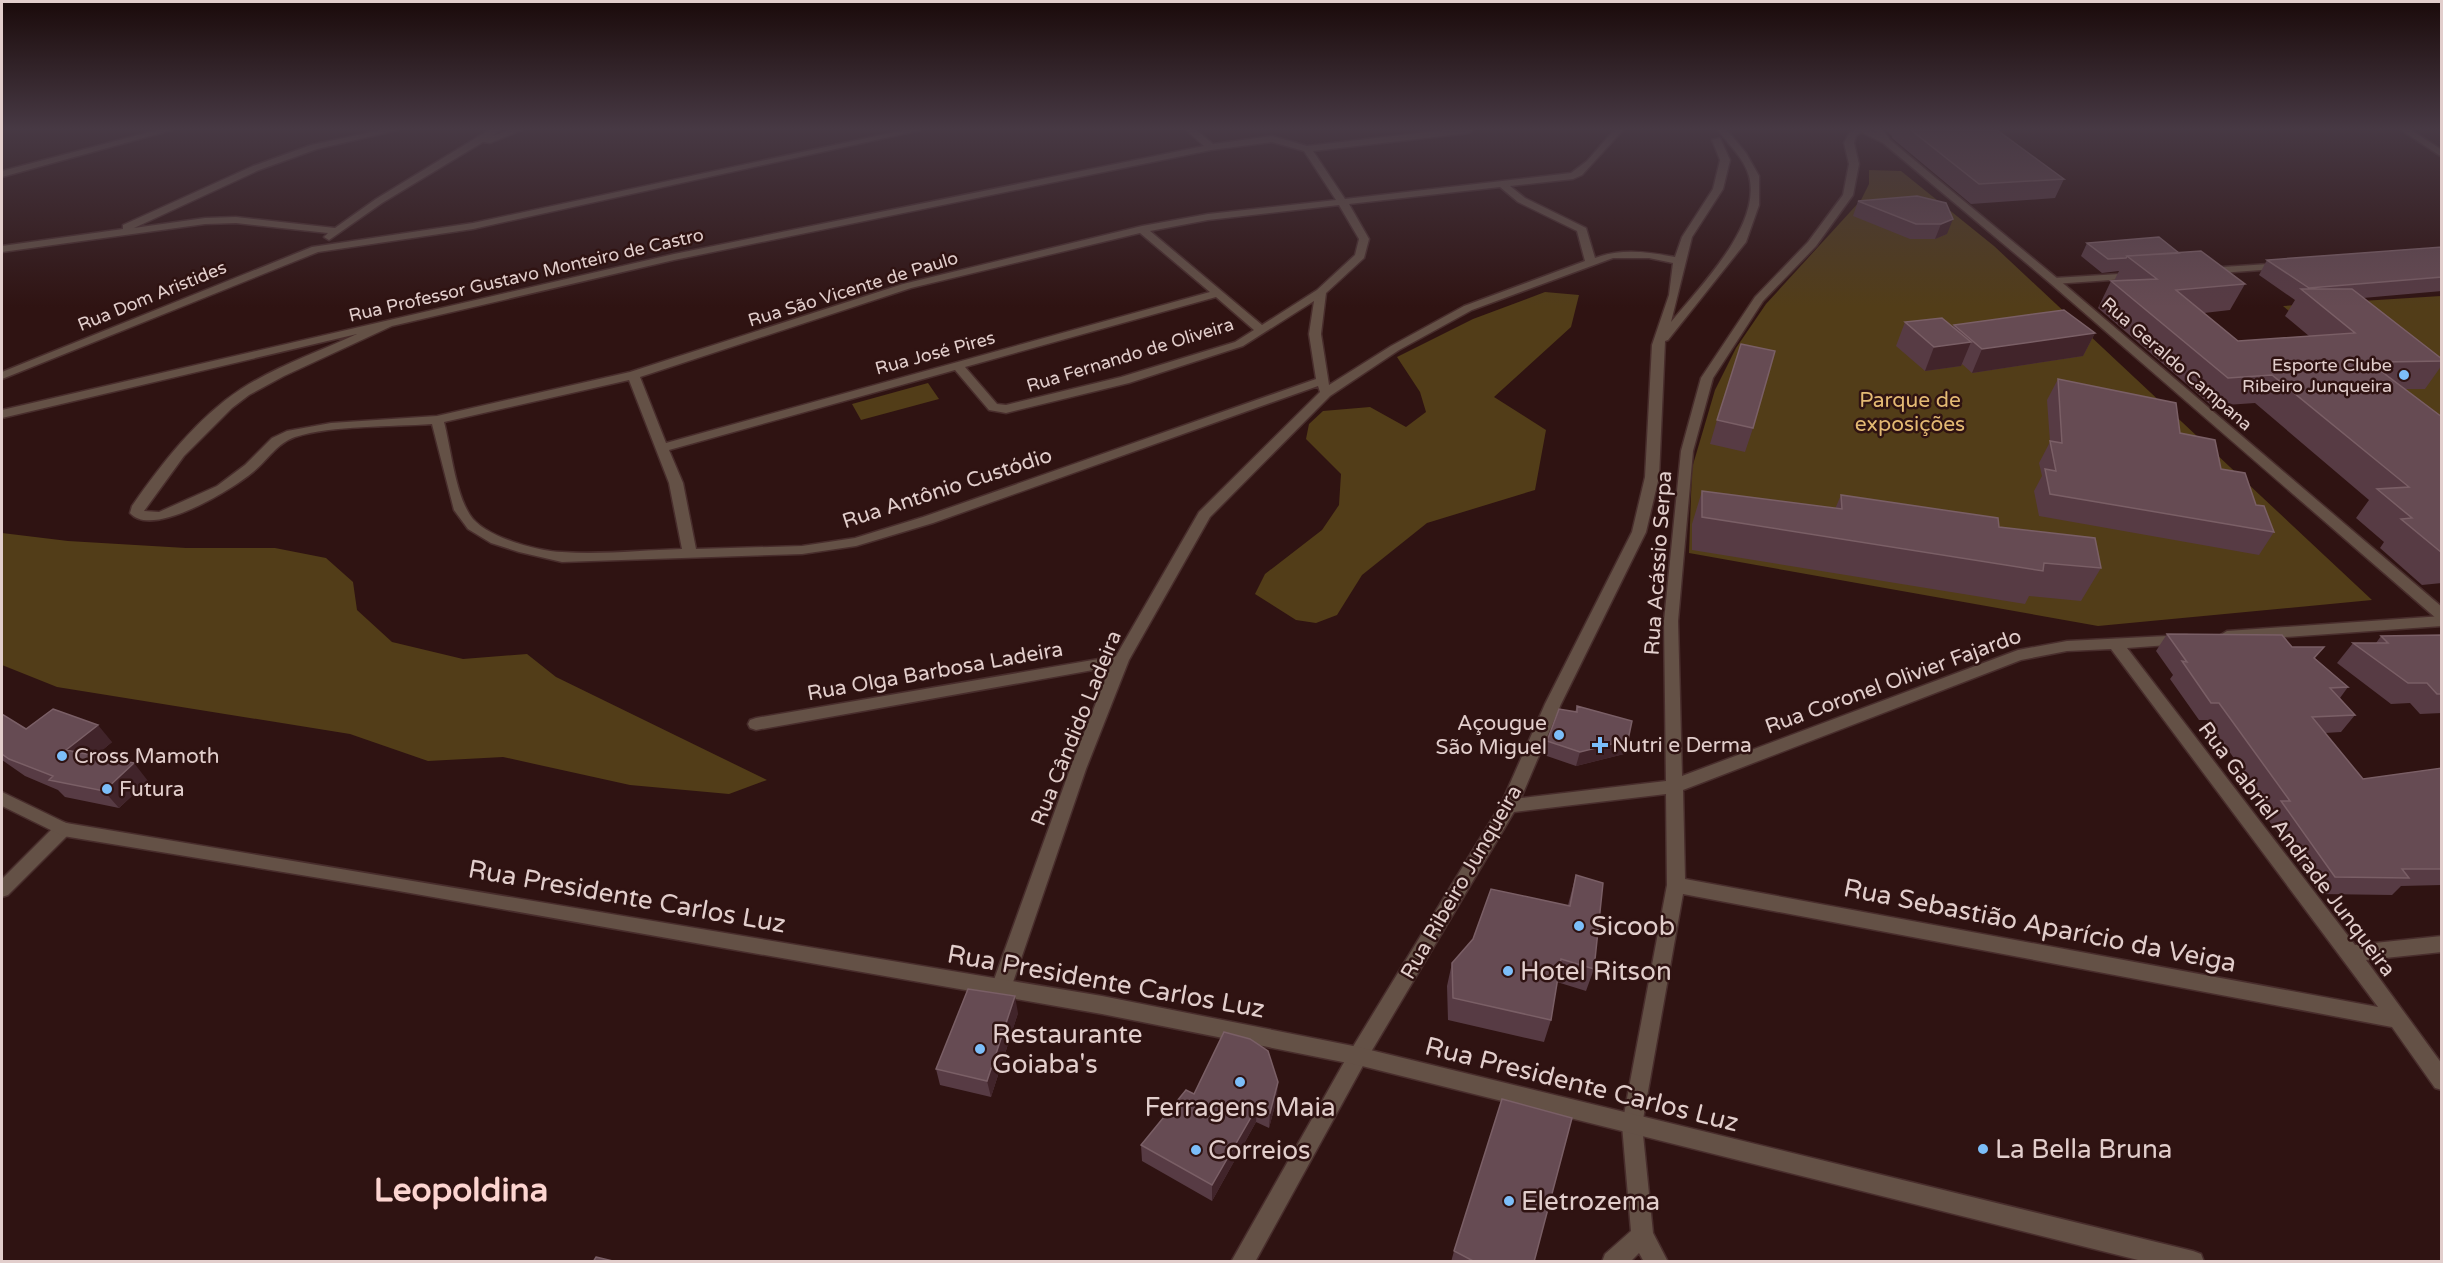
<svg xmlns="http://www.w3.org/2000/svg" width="2443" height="1263" font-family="'Varela Round',sans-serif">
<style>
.green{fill:#523d18}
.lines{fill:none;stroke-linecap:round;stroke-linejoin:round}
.minor-casing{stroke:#482d2c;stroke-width:3}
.tertiary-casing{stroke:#482d2c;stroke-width:3}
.minor{fill:#645146;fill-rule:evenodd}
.tertiary{fill:#645146;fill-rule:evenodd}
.wall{fill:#573b44}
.shaded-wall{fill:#41242a}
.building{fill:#664b53;stroke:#7a5f66;stroke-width:1.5}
.poi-dot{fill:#7cbef9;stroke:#2f1312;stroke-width:2}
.labels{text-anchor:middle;stroke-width:5;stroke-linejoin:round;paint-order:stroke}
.far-street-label{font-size:18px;fill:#e2cecc;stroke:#2f1312}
.far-poi-label{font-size:18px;fill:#e2cecc;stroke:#2f1312;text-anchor:end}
.park-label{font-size:21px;fill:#e3b973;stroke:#2f1312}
.street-label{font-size:21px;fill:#e2cecc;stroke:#2f1312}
.poi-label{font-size:21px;fill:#e2cecc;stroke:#2f1312;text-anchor:start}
.near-street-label{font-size:26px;fill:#e2cecc;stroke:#2f1312}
.near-poi-label{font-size:26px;fill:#e2cecc;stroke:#2f1312;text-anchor:start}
.near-district-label{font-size:33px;font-weight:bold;fill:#fdd5d1;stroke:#2f1312}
</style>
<rect width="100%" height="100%" fill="#2f1312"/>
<path class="green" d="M 1869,170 L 1901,171 L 1994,246 L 2372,600 L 2098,626 L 1689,553 L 1692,468 L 1715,390 L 1736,348 L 1766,304 L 1861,200 L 1869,184 Z
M 1545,292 L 1579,295 L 1571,327 L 1494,397 L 1546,430 L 1535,490 L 1427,523 L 1362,575 L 1337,615 L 1316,623 L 1296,620 L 1255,594 L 1265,574 L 1322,530 L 1339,505 L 1341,474 L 1306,439 L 1309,424 L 1323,411 L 1370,407 L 1406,427 L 1426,412 L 1420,392 L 1397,357 L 1473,319 Z
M 2441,296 L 2441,439 L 2283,306 Z
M 928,383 L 939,399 L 861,420 L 852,404 Z
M 2,533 L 68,541 L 186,548 L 275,548 L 326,558 L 353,582 L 357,610 L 392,642 L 463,659 L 527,654 L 556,677 L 767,780 L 729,794 L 630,785 L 503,757 L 428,761 L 350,734 L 57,687 L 2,665 Z"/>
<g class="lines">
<defs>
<path id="minor" d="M 157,130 L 172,130 L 2,177 L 2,171 Z
M 381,130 L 398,130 L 317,149 L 259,170 L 134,228 L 205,218 L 236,217 L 335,228 L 376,199 L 489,130 L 500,130 L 493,136 L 509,130 L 522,130 L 490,143 L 483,142 L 382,203 L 329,240 L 324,237 L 328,233 L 236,223 L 205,224 L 2,252 L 2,246 L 123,229 L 123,225 L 253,166 L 311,145 Z
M 904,130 L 921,130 L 473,229 L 318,252 L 2,379 L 2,372 L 312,247 L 473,223 Z
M 1186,130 L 1196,130 L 1213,144 L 1272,136 L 1307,146 L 1445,130 L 1473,130 L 1469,133 L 1313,151 L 1345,199 L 1571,173 L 1587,161 L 1614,130 L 1623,130 L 1582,175 L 1573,179 L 1510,186 L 1525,198 L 1586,228 L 1595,258 C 1621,248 1648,252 1675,257 L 1682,237 L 1713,189 L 1720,160 L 1712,140 L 1720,138 L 1730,160 L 1723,189 L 1692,237 L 1671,322 C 1700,286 1762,225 1749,176 C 1744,158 1728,144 1718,130 L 1727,130 L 1746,153 L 1759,176 L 1759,205 L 1746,242 L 1668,340 L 1665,341 L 1659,477 L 1646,532 L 1561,704 L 1521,798 L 1666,781 L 1664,621 L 1681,451 L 1701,378 L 1755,297 L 1808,242 L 1843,195 L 1849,164 L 1844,143 L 1849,133 L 1854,130 L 1864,130 L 1856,136 L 1854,143 L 1859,164 L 1853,195 L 1816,246 L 1763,301 L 1713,378 L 1693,451 L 1678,621 L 1682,776 L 2018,650 L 2067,641 L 2187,635 L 2190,639 L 2182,644 L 2127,648 L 2355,945 L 2442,936 L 2442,952 L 2366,960 L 2442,1064 L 2442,1090 L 2435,1088 L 2392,1027 L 1683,894 L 1642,1125 L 1653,1233 L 1668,1262 L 1644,1262 L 1639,1253 L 1630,1262 L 1602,1262 L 1605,1254 L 1631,1231 L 1622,1125 L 1667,885 L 1666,794 L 1514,812 L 1365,1062 L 1255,1262 L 1231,1262 L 1351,1050 L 1501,804 L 1545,704 L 1632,532 L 1645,477 L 1652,345 L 1669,295 L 1673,263 L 1649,258 L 1613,258 L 1472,310 L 1399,350 L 1330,396 L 1210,517 L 1129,660 L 1086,769 L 1011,988 L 1008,994 L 1001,996 L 994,994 L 991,988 L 1070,769 L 1110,667 L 756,730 L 750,728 L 748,724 L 750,720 L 756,718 L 1116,656 L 1199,512 L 1320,392 L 1318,386 L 933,523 L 856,546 L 802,554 L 562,562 L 519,552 L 491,543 L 468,529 L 454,510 L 432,424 C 391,427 333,425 295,437 C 277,443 267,461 253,472 C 233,489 152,539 130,513 L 132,506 C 162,463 197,418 241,389 C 277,366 318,352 357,334 L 2,418 L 2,410 L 674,254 L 1204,146 ZM 1272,142 L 1304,151 L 1336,200 L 1208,214 L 1142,226 L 903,284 L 630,372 L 437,416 L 331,423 L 287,431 L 272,438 L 245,465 L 217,486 L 159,512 L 144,511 L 184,456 L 232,408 L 249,395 L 284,376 L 392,326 L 674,260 L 1211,150 ZM 1500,187 L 1518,202 L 1577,231 L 1585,261 L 1464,306 L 1391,346 L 1329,385 L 1321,334 L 1326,293 L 1364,258 L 1369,239 L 1349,204 ZM 1339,205 L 1359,239 L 1355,255 L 1317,290 L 1262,325 L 1150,231 L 1208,220 ZM 1140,233 L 1210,292 L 666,443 L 640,377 L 911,288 ZM 1216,297 L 1254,330 L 1235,342 L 1121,377 L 1006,405 L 997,404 L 965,367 ZM 1314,301 L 1309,334 L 1316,379 L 923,517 L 855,538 L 802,546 L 696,549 L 683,483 L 669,450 L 955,370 L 989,410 L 1006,413 L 1129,383 L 1243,346 ZM 629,380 L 669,483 L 682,549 C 643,550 601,555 562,552 C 537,551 484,537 470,515 C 455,492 451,449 444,422 ZM 2111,649 L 2378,1007 L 1685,879 L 1683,790 L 2021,660 L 2067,651 Z
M 2401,130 L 2411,130 L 2442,150 L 2442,157 Z
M 2284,263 L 2289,266 L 2288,268 L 2207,274 L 2202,271 L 2207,268 Z
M 2135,273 L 2140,276 L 2139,278 L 2054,284 L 2049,281 L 2054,278 Z
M 2442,616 L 2442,626 L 2227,641 L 2219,636 L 2227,631 Z
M 63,822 L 69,824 L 72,829 L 69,834 L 8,895 L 2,897 L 2,879 L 57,824 Z"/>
<path id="tertiary" d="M 1857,130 L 1869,130 L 1876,133 L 1874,130 L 1883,130 L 1890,140 L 2058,279 L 2442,607 L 2442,620 L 2437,619 L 2050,283 L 1883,143 Z
M 2,792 L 66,823 L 1102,996 L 1358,1047 L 2193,1251 L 2201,1254 L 2204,1262 L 2146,1262 L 1358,1065 L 1102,1014 L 393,890 L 63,836 L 2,806 Z"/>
</defs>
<use href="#minor" class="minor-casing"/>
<use href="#tertiary" class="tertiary-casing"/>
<use href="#minor" class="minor"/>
<use href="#tertiary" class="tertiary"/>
</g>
<path class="wall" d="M 1886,130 L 1997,130 L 2064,179 L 2055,198 L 1971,204 L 1892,138 L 1892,136 Z
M 1858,201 L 1946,203 L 1947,234 L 1935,239 L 1910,239 L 1853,216 Z
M 2087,243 L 2179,253 L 2245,284 L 2230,310 L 2204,313 L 2238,341 L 2309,336 L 2285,316 L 2295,300 L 2259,275 L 2267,260 L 2442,247 L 2442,291 L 2363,298 L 2442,359 L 2442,365 L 2425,389 L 2405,389 L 2442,417 L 2442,583 L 2422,585 L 2380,548 L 2384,542 L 2356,518 L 2369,500 L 2255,403 L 2212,406 L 2098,308 L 2111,281 L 2114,281 L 2119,271 L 2102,273 L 2081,256 Z
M 1905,322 L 1953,327 L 1954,325 L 2095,333 L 2083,356 L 1972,373 L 1962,364 L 1961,366 L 1925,371 L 1896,346 Z
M 2058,379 L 2180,433 L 2221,469 L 2256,505 L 2274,532 L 2259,555 L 2039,516 L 2034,491 L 2042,476 L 2039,463 L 2050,442 L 2047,400 Z
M 1717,420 L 1753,428 L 1745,452 L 1710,444 Z
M 1702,491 L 1835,509 L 1841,495 L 1999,527 L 2101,568 L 2081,601 L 2029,596 L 2025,604 L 1692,550 L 1692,524 Z
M 2167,634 L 2292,647 L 2315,658 L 2348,687 L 2340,698 L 2355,715 L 2341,732 L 2325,733 L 2363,779 L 2442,768 L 2442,885 L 2401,886 L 2392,895 L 2320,894 L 2267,818 L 2272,812 L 2207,720 L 2199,720 L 2170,679 L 2173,675 L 2156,651 Z
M 2442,635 L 2442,713 L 2420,714 L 2410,703 L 2391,704 L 2337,663 L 2353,643 L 2376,643 L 2381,636 Z
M 1577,706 L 1628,740 L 1624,754 L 1576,766 L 1544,755 L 1547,741 L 1575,712 Z
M 2,714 L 26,729 L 112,742 L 95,756 L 148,781 L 119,808 L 65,797 L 58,790 L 25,776 L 2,760 Z
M 1576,875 L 1594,969 L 1586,991 L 1557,982 L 1551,1020 L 1544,1042 L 1448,1020 L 1447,986 L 1452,963 L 1568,905 Z
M 1018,1013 L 991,1097 L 940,1085 L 936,1069 Z
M 1194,1094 L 1277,1098 L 1269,1128 L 1256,1122 L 1212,1201 L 1142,1161 L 1141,1145 Z
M 1454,1251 L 1534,1262 L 1451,1262 Z"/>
<path class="shaded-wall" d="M 1953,219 L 1947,234 L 1935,239 L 1941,224 Z
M 2095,333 L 2083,356 L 1972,373 L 1982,349 Z
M 1971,342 L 1961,366 L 1925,371 L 1934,347 Z
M 98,725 L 112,742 L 81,768 L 66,750 Z
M 1628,740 L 1624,754 L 1576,766 L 1580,752 Z
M 134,763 L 148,781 L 119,808 L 104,791 Z
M 1015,996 L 1018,1013 L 991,1097 L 987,1081 Z
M 1278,1082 L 1277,1098 L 1269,1128 L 1270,1113 Z
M 1257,1107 L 1256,1122 L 1212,1201 L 1212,1185 Z"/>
<path class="building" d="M 1911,130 L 1997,130 L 2064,179 L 1979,184 Z
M 1917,196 L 1946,203 L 1953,219 L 1941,224 L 1916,224 L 1858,201 Z
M 2159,237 L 2179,253 L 2127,256 L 2126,258 L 2108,259 L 2087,243 Z
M 2442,247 L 2442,277 L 2309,288 L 2267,260 Z
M 2201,251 L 2245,284 L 2176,290 L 2238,341 L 2355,333 L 2301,289 L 2352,289 L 2442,359 L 2442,361 L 2384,362 L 2391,367 L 2377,368 L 2442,417 L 2442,553 L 2401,519 L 2412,518 L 2377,489 L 2409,487 L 2272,375 L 2228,378 L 2111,281 L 2157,279 L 2127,256 Z
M 2064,310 L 2095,333 L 1982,349 L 1954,325 Z
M 1942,318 L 1971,342 L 1934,347 L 1905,322 Z
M 1741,344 L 1775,351 L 1753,428 L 1717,420 Z
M 2058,379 L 2176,403 L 2180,433 L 2215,440 L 2221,469 L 2245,473 L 2256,505 L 2264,506 L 2274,532 L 2050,494 L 2045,469 L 2056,471 L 2050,441 L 2062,443 Z
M 1702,491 L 1842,509 L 1841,495 L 1998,518 L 1999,527 L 2095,538 L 2101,568 L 2044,563 L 2043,571 L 1702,517 Z
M 2167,634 L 2282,635 L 2292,647 L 2324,647 L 2314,658 L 2348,687 L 2330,688 L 2355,715 L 2312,717 L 2363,779 L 2442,768 L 2442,869 L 2402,869 L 2409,878 L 2335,877 L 2281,801 L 2290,801 L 2219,703 L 2211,703 L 2182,661 L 2187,662 Z
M 2442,635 L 2442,694 L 2437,694 L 2427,683 L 2408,683 L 2353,643 L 2388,643 L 2381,636 Z
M 1577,706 L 1632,721 L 1628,740 L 1580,752 L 1547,741 L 1559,709 L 1577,712 Z
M 53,709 L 98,725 L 66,750 L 134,763 L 104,791 L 49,780 L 53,776 L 9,759 L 2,754 L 2,714 L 26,729 Z
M 1576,875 L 1603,883 L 1594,969 L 1561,959 L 1551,1020 L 1453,998 L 1452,963 L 1473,939 L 1491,889 L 1570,906 Z
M 968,989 L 1015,996 L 987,1081 L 936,1069 Z
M 1224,1032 L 1250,1039 L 1268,1051 L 1278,1082 L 1270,1113 L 1257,1107 L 1212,1185 L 1141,1145 L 1186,1090 L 1194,1094 Z
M 1502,1099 L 1572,1118 L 1534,1262 L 1475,1262 L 1454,1251 Z
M 596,1257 L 617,1262 L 593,1262 Z"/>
<linearGradient id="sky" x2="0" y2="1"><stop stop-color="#1a0a0a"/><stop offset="0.42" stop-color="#473944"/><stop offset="1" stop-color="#473944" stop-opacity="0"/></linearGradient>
<rect width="2443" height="307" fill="url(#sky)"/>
<g class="poi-dot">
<circle cx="2404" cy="375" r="6"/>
<circle cx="1559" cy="735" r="6"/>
<path d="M1597 736h6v6h6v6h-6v6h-6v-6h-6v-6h6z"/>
<circle cx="62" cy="756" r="6"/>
<circle cx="107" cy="789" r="6"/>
<circle cx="1579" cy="926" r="6"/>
<circle cx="1508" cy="971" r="6"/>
<circle cx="980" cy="1049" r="6"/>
<circle cx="1240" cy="1082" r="6"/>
<circle cx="1983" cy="1149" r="6"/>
<circle cx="1196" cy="1150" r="6"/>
<circle cx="1509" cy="1201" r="6"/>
</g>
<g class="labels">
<g class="far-street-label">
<text transform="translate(526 275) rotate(-13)" y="6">Rua Professor Gustavo Monteiro de Castro</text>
<text transform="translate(853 289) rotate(-17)" y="6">Rua São Vicente de Paulo</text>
<text transform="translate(152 296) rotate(-22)" y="6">Rua Dom Aristides</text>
<text transform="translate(935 353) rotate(-15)" y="6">Rua José Pires</text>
<text transform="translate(1130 355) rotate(-17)" y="6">Rua Fernando de Oliveira</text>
<text transform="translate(2177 364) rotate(41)" y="6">Rua Geraldo Campana</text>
</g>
<g class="far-poi-label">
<text x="2392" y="371">Esporte Clube<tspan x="2392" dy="21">Ribeiro Junqueira</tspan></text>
</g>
<g class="park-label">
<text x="1910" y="407">Parque de<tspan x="1910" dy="24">exposições</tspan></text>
</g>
<g class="street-label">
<text transform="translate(947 488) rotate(-18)" y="7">Rua Antônio Custódio</text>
<text transform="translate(1658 563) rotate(-86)" y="7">Rua Acássio Serpa</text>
<text transform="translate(935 671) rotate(-10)" y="7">Rua Olga Barbosa Ladeira</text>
<text transform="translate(1893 681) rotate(-20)" y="7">Rua Coronel Olivier Fajardo</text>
<text transform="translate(1076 728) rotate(-68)" y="7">Rua Cândido Ladeira</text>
<text transform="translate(2297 849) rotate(53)" y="7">Rua Gabriel Andrade Junqueira</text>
<text transform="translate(1461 882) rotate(-60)" y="7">Rua Ribeiro Junqueira</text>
</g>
<g class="poi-label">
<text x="1547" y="730" text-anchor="end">Açougue<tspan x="1547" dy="24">São Miguel</tspan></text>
<text x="1612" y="752">Nutri e Derma</text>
<text x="74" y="763">Cross Mamoth</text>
<text x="119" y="796">Futura</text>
</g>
<g class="near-street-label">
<text transform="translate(627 896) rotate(10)" y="9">Rua Presidente Carlos Luz</text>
<text transform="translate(2040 925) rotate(11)" y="9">Rua Sebastião Aparício da Veiga</text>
<text transform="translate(1106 981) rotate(10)" y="9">Rua Presidente Carlos Luz</text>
<text transform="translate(1582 1084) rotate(14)" y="9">Rua Presidente Carlos Luz</text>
</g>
<g class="near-poi-label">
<text x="1591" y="935">Sicoob</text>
<text x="1520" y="980">Hotel Ritson</text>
<text x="992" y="1043">Restaurante<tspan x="992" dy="30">Goiaba's</tspan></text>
<text x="1240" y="1116" text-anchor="middle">Ferragens Maia</text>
<text x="1995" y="1158">La Bella Bruna</text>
<text x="1208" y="1159">Correios</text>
<text x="1521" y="1210">Eletrozema</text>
</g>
<g class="near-district-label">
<text x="461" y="1201">Leopoldina</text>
</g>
</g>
<rect width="2443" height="1263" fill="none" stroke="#e2cecc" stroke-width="6"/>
</svg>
